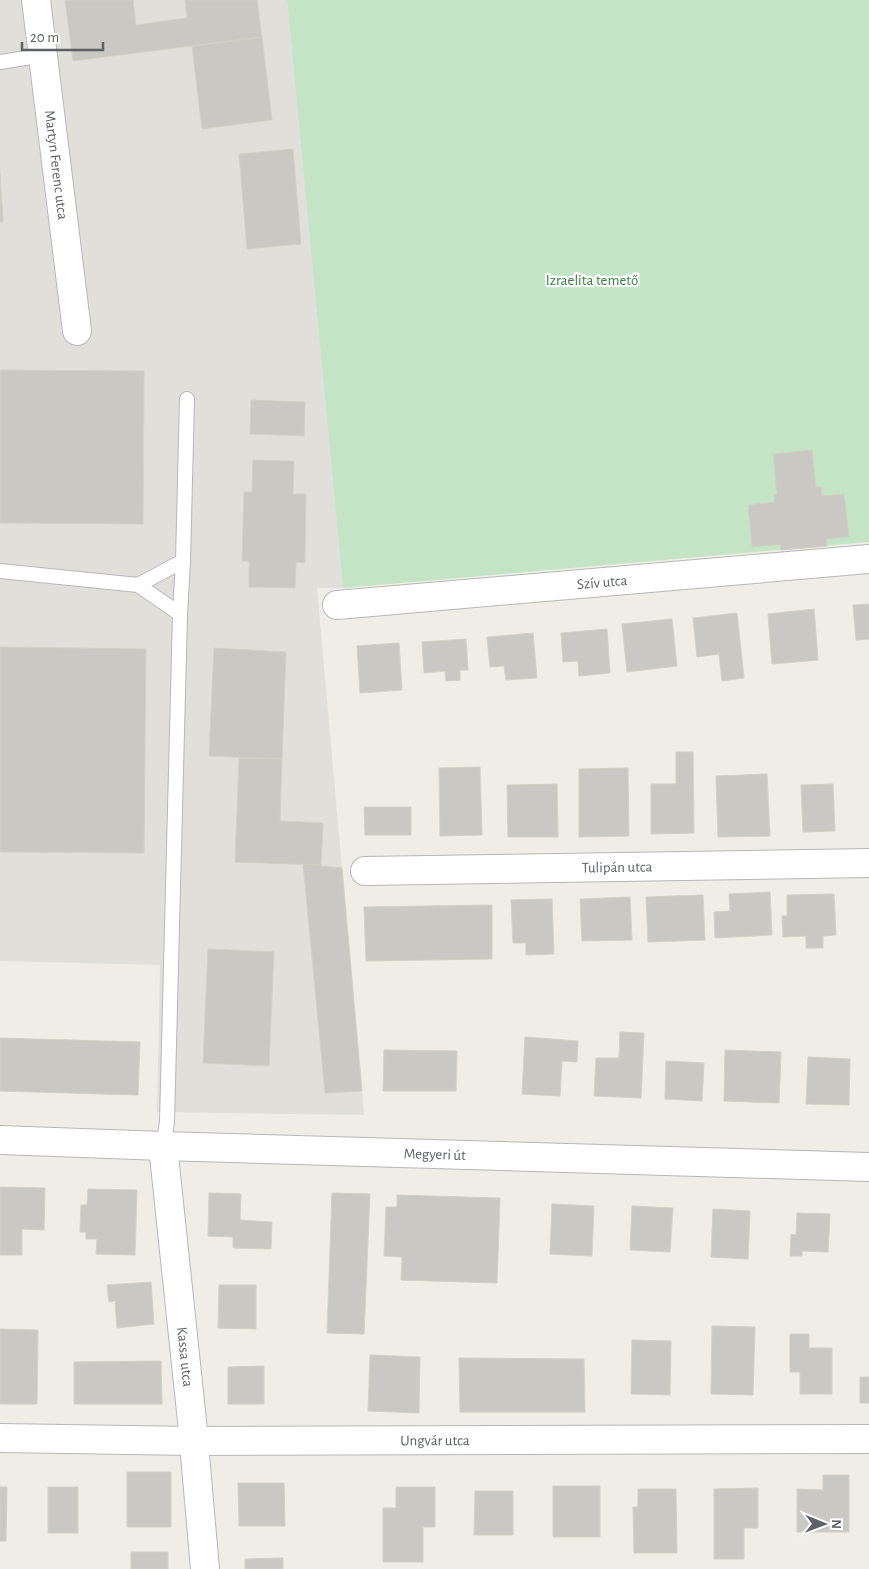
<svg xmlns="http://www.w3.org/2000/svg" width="869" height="1569" font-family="'Alegreya Sans',sans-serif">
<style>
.industrial{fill:#e0dfda}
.green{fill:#c3e5c6}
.building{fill:#cac8c2;stroke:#d3d0c4}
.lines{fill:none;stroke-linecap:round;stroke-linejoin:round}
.service-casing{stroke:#b6b7bb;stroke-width:16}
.minor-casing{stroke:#b6b7bb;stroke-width:30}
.service{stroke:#fff;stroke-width:14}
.minor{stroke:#fff;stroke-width:28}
.labels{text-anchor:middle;stroke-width:4.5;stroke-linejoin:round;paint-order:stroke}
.street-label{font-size:15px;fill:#5d6065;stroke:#fff}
.park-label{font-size:15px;fill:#398041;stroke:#fff}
</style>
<rect width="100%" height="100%" fill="#efede5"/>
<path class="industrial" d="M 0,0 L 287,0 L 343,588 L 317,588 L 364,1115 L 157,1112 L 160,965 L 0,961 Z"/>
<path class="green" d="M 287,0 L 869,0 L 869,542 L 343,588 Z"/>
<path class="building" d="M 65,0 L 133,0 L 136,25 L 187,18 L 185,0 L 257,0 L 262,37 L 73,61 Z
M 262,37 L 272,120 L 202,129 L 192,46 Z
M 293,149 L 301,244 L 247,249 L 239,154 Z
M 0,173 L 3,222 L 0,222 Z
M 0,370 L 144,371 L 143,524 L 0,523 Z
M 251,400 L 305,402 L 304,436 L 250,434 Z
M 812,450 L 816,487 L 821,487 L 822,496 L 844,494 L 849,537 L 826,539 L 827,546 L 781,550 L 780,544 L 752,547 L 748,505 L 774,502 L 774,494 L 777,494 L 773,454 Z
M 253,460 L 294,461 L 293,494 L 306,494 L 305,563 L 296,562 L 295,588 L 249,587 L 249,561 L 242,561 L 244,492 L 252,492 Z
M 869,604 L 869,639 L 856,640 L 853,605 Z
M 814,609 L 818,660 L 772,664 L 768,614 Z
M 737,613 L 744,678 L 722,681 L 719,654 L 697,657 L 693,618 Z
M 672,619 L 677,666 L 627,672 L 622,624 Z
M 607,629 L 610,673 L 579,676 L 578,661 L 563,662 L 561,633 Z
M 533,633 L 537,678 L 506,680 L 504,666 L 490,667 L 487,637 Z
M 466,639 L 468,670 L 460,670 L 460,680 L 446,681 L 445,671 L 424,673 L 422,642 Z
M 399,643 L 402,690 L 360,693 L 357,646 Z
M 0,647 L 146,649 L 144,853 L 0,852 Z
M 214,648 L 286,652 L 282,759 L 209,756 Z
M 676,752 L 693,752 L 694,833 L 651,834 L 651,784 L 676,784 Z
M 239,758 L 282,759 L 280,821 L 323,823 L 321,865 L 235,862 Z
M 480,767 L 482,835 L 440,836 L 439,768 Z
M 628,768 L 629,836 L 579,837 L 579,769 Z
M 767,774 L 770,836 L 718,837 L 716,776 Z
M 557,784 L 558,837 L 508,837 L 507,785 Z
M 833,784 L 835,831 L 803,832 L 801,785 Z
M 364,807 L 411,807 L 411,835 L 365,835 Z
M 303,864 L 342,868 L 362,1091 L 325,1093 Z
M 770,892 L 772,935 L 715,938 L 714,912 L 730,911 L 729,894 Z
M 834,894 L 836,935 L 823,936 L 823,948 L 806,948 L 806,936 L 783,937 L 782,916 L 787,916 L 787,895 Z
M 703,895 L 705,940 L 648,942 L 646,897 Z
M 630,897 L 632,940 L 582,941 L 580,899 Z
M 552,899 L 554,954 L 526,955 L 526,943 L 513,943 L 511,900 Z
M 492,905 L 492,959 L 366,961 L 364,907 Z
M 208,949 L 274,952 L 269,1066 L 203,1063 Z
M 620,1032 L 644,1033 L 641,1098 L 594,1096 L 596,1058 L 619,1058 Z
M 525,1037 L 578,1041 L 577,1062 L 562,1061 L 560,1096 L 522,1094 Z
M 0,1038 L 140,1042 L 138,1095 L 0,1091 Z
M 384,1050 L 457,1051 L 456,1091 L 383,1091 Z
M 725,1050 L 781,1052 L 779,1103 L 724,1101 Z
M 808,1057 L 850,1059 L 849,1105 L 806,1104 Z
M 666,1061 L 704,1063 L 702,1101 L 665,1099 Z
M 0,1187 L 45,1188 L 44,1230 L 22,1229 L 22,1255 L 0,1255 Z
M 88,1189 L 137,1190 L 135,1255 L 96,1254 L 97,1239 L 86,1239 L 86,1232 L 80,1232 L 81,1205 L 87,1205 Z
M 209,1193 L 241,1194 L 240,1220 L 272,1222 L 271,1249 L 233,1248 L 233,1237 L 208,1236 Z
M 332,1193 L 370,1194 L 364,1334 L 327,1333 Z
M 397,1195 L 500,1198 L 497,1283 L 401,1280 L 402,1257 L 384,1256 L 386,1207 L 397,1207 Z
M 552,1204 L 594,1206 L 592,1256 L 550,1254 Z
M 632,1206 L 673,1208 L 670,1252 L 630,1250 Z
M 713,1209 L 750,1211 L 748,1259 L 711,1257 Z
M 797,1213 L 830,1214 L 828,1252 L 802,1251 L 802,1256 L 790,1256 L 791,1234 L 796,1235 Z
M 151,1282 L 154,1324 L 117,1328 L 115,1301 L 109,1302 L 107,1285 Z
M 219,1285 L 256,1285 L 256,1329 L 218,1328 Z
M 712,1326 L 755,1327 L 753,1395 L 711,1394 Z
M 0,1329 L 38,1330 L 37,1404 L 0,1404 Z
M 790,1334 L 809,1334 L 809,1348 L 832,1348 L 832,1394 L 800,1394 L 800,1372 L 790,1372 Z
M 632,1340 L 671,1341 L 670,1395 L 631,1394 Z
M 370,1355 L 420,1357 L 419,1413 L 368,1411 Z
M 459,1358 L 584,1359 L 585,1412 L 460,1412 Z
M 161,1361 L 162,1404 L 74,1404 L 74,1362 Z
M 264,1366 L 264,1404 L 228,1404 L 228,1367 Z
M 860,1377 L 869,1377 L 869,1403 L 860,1403 Z
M 127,1472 L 171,1472 L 171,1527 L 127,1527 Z
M 823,1475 L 849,1475 L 849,1532 L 797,1532 L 797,1489 L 823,1490 Z
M 238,1483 L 284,1483 L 285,1526 L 239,1526 Z
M 553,1486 L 600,1486 L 600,1537 L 553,1537 Z
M 0,1487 L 7,1487 L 6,1541 L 0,1541 Z
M 48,1487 L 78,1487 L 78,1533 L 48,1533 Z
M 396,1487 L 435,1487 L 435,1527 L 423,1527 L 423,1562 L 383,1562 L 383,1508 L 396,1508 Z
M 758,1488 L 758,1528 L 744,1528 L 744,1559 L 714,1559 L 714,1489 Z
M 638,1489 L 676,1489 L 677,1553 L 634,1553 L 633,1507 L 638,1507 Z
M 475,1491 L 513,1491 L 513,1535 L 474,1535 Z
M 131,1552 L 168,1552 L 168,1569 L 131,1569 Z
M 283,1558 L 283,1569 L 245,1569 L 245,1559 Z"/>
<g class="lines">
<defs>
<path id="service" d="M 0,62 L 44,55
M 0,571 L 138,585 L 183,561 L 187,399
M 138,585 L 180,614 L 167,1122 L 163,1146
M 180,614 L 183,561"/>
<g id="minor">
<path id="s1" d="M 36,0 L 77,331"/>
<path id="s2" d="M 337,605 L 869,559"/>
<path id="s3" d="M 365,871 L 869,863"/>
<path id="s4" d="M 0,1140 L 163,1146 L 869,1167"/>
<path id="s5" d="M 163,1146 L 192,1421 L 205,1569"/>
<path id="s6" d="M 0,1438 L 194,1441 L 869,1439"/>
</g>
</defs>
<use href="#service" class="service-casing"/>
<use href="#minor" class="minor-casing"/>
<use href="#service" class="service"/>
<use href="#minor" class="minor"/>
</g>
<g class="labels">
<g class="street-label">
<text dy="5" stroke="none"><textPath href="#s1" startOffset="166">Martyn Ferenc utca</textPath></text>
<text dy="5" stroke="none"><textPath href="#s2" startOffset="266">Szív utca</textPath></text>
<text dy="5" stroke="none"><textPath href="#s3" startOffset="252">Tulipán utca</textPath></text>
<text dy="5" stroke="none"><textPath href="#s4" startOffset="435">Megyeri út</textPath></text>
<text dy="5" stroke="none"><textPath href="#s5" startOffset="212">Kassa utca</textPath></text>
<text dy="5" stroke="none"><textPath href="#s6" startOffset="435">Ungvár utca</textPath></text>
</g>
<g class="park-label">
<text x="592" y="285">Izraelita temető</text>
</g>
</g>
<g transform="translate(824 1524) rotate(91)" stroke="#ffffff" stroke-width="4" paint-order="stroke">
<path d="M0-4L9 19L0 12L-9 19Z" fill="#5d6065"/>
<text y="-8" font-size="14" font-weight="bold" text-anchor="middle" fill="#5d6065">N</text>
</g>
<path d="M22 42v8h81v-8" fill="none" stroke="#5d6065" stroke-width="2.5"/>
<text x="30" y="42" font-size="15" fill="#5d6065" stroke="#ffffff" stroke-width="4" paint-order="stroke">20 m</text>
</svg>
